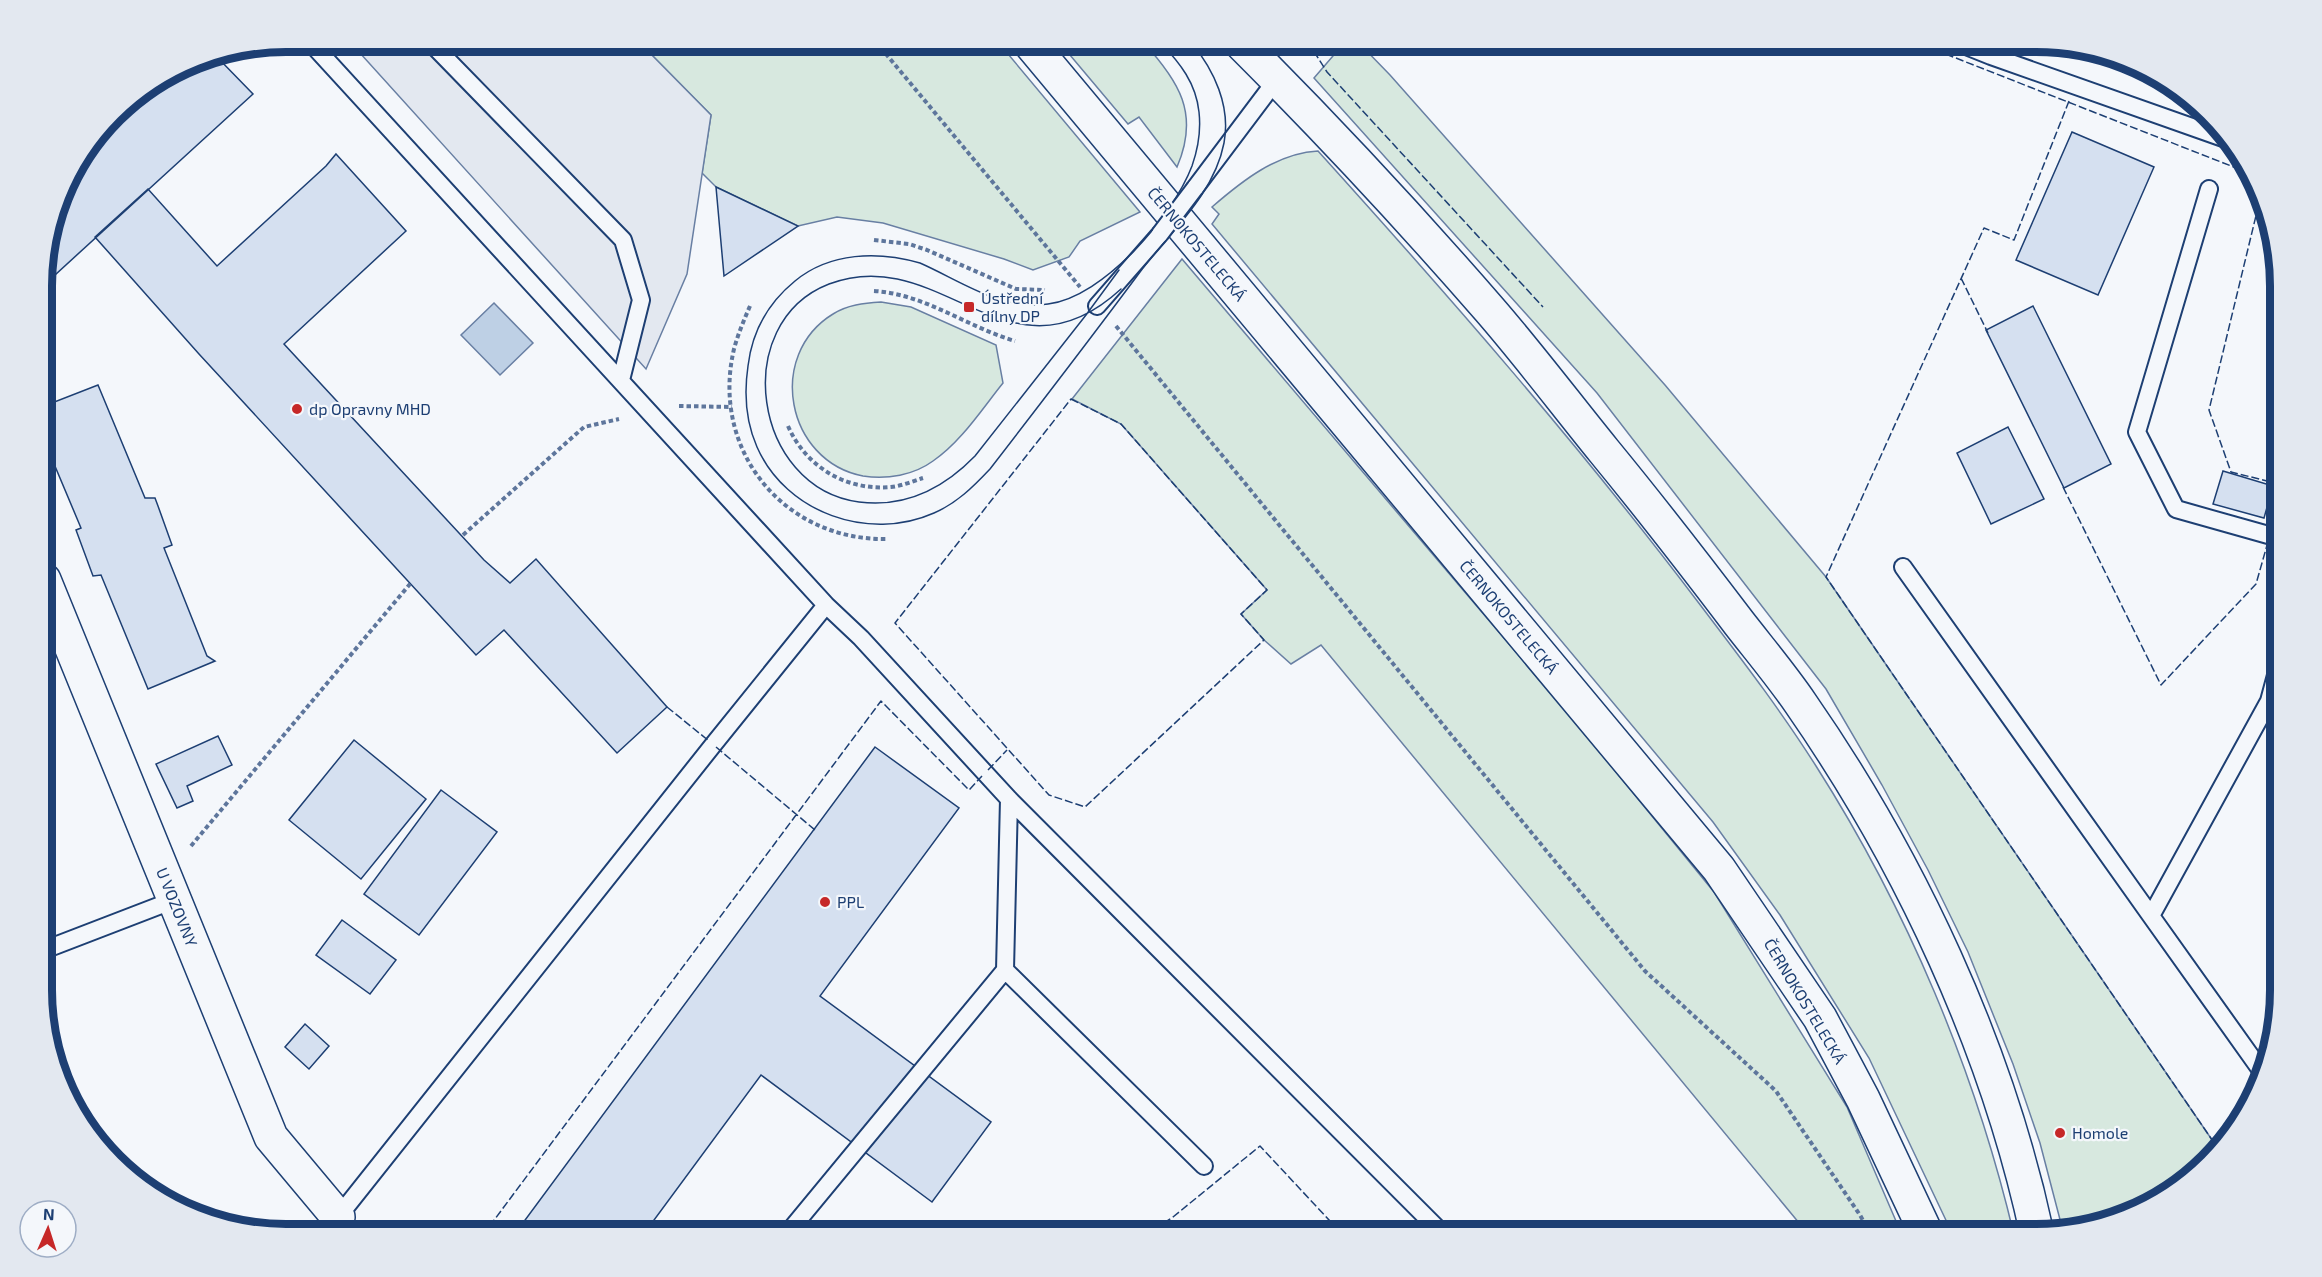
<svg xmlns="http://www.w3.org/2000/svg" width="2322" height="1277" font-family="'Exo 2',sans-serif">
<style>
.green{fill:#d7e8df;stroke:#687fa3;stroke-width:1.5}
.parking{fill:#e3e8f0;stroke:#687fa3;stroke-width:1.5}
.water{fill:#bed0e5;stroke:#687fa3;stroke-width:1.5}
.building{fill:#d5e0f0;stroke:#1d3f73;stroke-width:1.5}
.lines{fill:none;stroke-linecap:round;stroke-linejoin:round}
.lane-casing{stroke:#1d3f73;stroke-width:20}
.street-casing{stroke:#1d3f73;stroke-width:36}
.secondary-casing{stroke:#1d3f73;stroke-width:36}
.path{stroke:#5e769c;stroke-width:4;stroke-dasharray:4.5 3;stroke-linecap:butt}
.lane{stroke:#f4f7fb;stroke-width:16}
.street{stroke:#f4f7fb;stroke-width:33}
.secondary{stroke:#f4f7fb;stroke-width:33}
.tram{stroke:#1d3f73;stroke-width:1.5}
.lane-bridge-casing{stroke:#1d3f73;stroke-width:20;stroke-linecap:butt}
.lane-bridge{stroke:#f4f7fb;stroke-width:16}
.fence{stroke:#1d3f73;stroke-width:1.5;stroke-dasharray:8 3;stroke-linecap:butt}
.poi-dot{fill:#c62828;stroke:#f4f7fb;stroke-width:2}
.labels{text-anchor:middle;stroke-width:4.5;stroke-linejoin:round;paint-order:stroke}
.street-label{font-size:16px;fill:#1d3f73;stroke:#f4f7fb}
.poi-label{font-size:16px;fill:#1d3f73;stroke:#f4f7fb;text-anchor:start}
.rim{fill:none;stroke:#1d3f73;stroke-width:8}
</style>
<rect width="100%" height="100%" fill="#f4f7fb"/>
<path class="green" d="M 639,42 L 998,42 L 1140,212 L 1080,241 L 1069,257 L 1033,270 L 1004,259 L 883,223 L 837,217 L 798,226 L 716,187 L 702,173 L 711,115 Z
M 1059,42 L 1143,42 C 1179,81 1200,114 1177,167 L 1139,117 L 1128,124 Z
M 1345,42 L 1358,42 L 1390,75 L 1665,385 L 1826,577 L 2219,1150 L 2209,1163 L 2158,1202 L 2063,1231 L 2040,1143 L 2013,1064 L 1968,952 L 1928,870 L 1882,785 L 1826,689 L 1597,393 L 1314,78 Z
M 1318,151 C 1450,297 1579,445 1698,602 C 1739,656 1780,709 1816,766 C 1907,909 1975,1070 2014,1235 L 1953,1235 L 1869,1058 L 1780,915 L 1713,822 L 1212,224 L 1219,214 L 1212,207 C 1242,181 1277,153 1318,151 Z
M 1182,259 L 1576,723 L 1714,892 L 1847,1107 L 1902,1235 L 1809,1235 L 1321,645 L 1291,664 L 1264,640 L 1241,614 L 1267,590 L 1121,424 L 1072,399 Z
M 881,302 L 911,307 L 996,345 L 1003,383 C 982,409 961,442 933,461 C 914,475 887,480 863,476 C 786,461 766,355 833,314 C 847,305 864,303 881,302 Z"/>
<path class="parking" d="M 350,42 L 639,42 L 711,115 L 687,274 L 646,369 Z"/>
<path class="water" d="M 494,303 L 533,343 L 500,375 L 461,335 Z"/>
<path class="building" d="M 216,56 L 253,94 L 44,285 L 44,255 L 67,178 L 107,127 L 147,90 L 194,61 Z
M 2072,132 L 2154,167 L 2098,295 L 2016,260 Z
M 336,154 L 406,231 L 284,344 L 484,560 L 510,583 L 536,559 L 667,707 L 617,753 L 504,630 L 476,655 L 199,354 L 95,237 L 148,189 L 217,266 L 326,166 Z
M 716,187 L 798,226 L 724,276 Z
M 2033,306 L 2111,464 L 2064,488 L 1986,330 Z
M 98,385 L 145,498 L 155,498 L 158,506 L 172,545 L 164,548 L 207,656 L 215,661 L 148,689 L 101,575 L 93,576 L 76,530 L 81,528 L 44,440 L 44,406 Z
M 2008,427 L 2044,499 L 1991,524 L 1957,453 Z
M 2223,471 L 2273,486 L 2264,518 L 2213,504 Z
M 218,736 L 232,765 L 187,786 L 193,801 L 177,808 L 156,764 Z
M 354,740 L 426,799 L 361,879 L 289,820 Z
M 875,747 L 959,808 L 820,996 L 991,1122 L 932,1202 L 761,1075 L 643,1235 L 514,1235 Z
M 441,790 L 497,832 L 419,935 L 364,894 Z
M 342,920 L 396,960 L 370,994 L 316,955 Z
M 305,1024 L 329,1046 L 309,1069 L 285,1047 Z"/>
<g class="lines">
<defs>
<path id="lane" d="M 310,42 L 826,605 L 861,638 L 1009,799 L 1444,1235
M 430,42 L 623,240 L 641,300 L 621,380
M 1956,42 L 1991,56 L 2226,139
M 1195,188 L 1277,79
M 2209,189 L 2137,432 L 2176,509 L 2279,538
M 1097,306 L 1160,234
M 1903,567 L 2151,916
M 1009,799 L 1005,970 L 1204,1166
M 44,950 L 174,900
M 2260,1069 L 2151,916 L 2269,701 L 2279,664
M 319,1235 L 338,1217 L 713,745 L 826,605
M 786,1235 L 1005,970"/>
<path id="street" d="M 44,580 L 271,1137 L 338,1217"/>
<path id="secondary" d="M 1029,42 L 1719,869 L 1820,1018 L 1863,1099 L 1927,1235
M 1240,42 C 1326,128 1409,217 1489,309 C 1529,355 1565,403 1604,451 C 1650,507 1695,565 1739,623 C 1760,650 1782,676 1801,704 C 1910,861 1997,1047 2037,1234"/>
</defs>
<use href="#lane" class="lane-casing"/>
<use href="#street" class="street-casing"/>
<use href="#secondary" class="secondary-casing"/>
<path class="path" d="M 876,42 L 1080,287
M 874,240 L 909,244 L 927,250 L 1016,289 L 1045,290
M 874,291 C 925,294 967,327 1015,341
M 750,306 C 744,320 738,334 734,349 C 710,450 784,541 887,539
M 1116,326 L 1645,971 L 1776,1091 L 1860,1215 L 1871,1235
M 679,406 L 732,407
M 788,426 C 806,467 846,491 891,487 C 902,486 913,481 923,478
M 463,535 L 584,427 L 619,419
M 191,846 L 410,584"/>
<use href="#lane" class="lane"/>
<use href="#street" class="street"/>
<use href="#secondary" class="secondary"/>
<path class="tram" d="M 1160,42 C 1180,63 1196,83 1199,112 C 1201,130 1198,149 1192,166 C 1173,216 1104,297 1048,304 C 1001,311 961,281 920,263 C 878,251 830,252 795,281 C 768,303 752,332 748,366 C 744,393 746,422 757,447 C 786,513 869,542 934,513 C 957,503 973,487 990,469 C 1041,403 1091,338 1140,272 C 1170,232 1214,195 1224,143 C 1231,106 1214,70 1191,42
M 1119,270 L 1086,315 L 975,456 C 943,489 906,508 859,502 C 753,488 729,323 829,284 C 941,241 1009,392 1121,289"/>
<defs>
<path id="lane-bridge" d="M 1160,234 L 1195,188"/>
</defs>
<use href="#lane-bridge" class="lane-bridge-casing"/>
<use href="#lane-bridge" class="lane-bridge"/>
<path class="fence" d="M 1308,42 L 1327,72 L 1543,307
M 1915,42 L 2249,173
M 2069,101 L 2014,240 L 1984,228 L 1826,577 L 2219,1150
M 2261,195 L 2209,410 L 2231,472 L 2279,484
M 1961,278 L 1988,333
M 1071,399 L 1121,424 L 1267,590 L 1241,614 L 1264,640 L 1085,807 L 1049,795 L 895,623 Z
M 2063,487 L 2161,685 L 2256,584 L 2279,503
M 667,707 L 709,741
M 716,747 L 815,830
M 988,770 L 1007,750
M 483,1235 L 881,701 L 969,790 L 982,776
M 1145,1235 L 1173,1217 L 1260,1146 L 1343,1235"/>
</g>
<g class="poi-dot">
<rect x="963" y="301" width="12" height="12" rx="3"/>
<circle cx="297" cy="409" r="6"/>
<circle cx="825" cy="902" r="6"/>
<circle cx="2060" cy="1133" r="6"/>
</g>
<g class="labels">
<g class="street-label">
<text transform="translate(1197 244) rotate(50)" y="6">ČERNOKOSTELECKÁ</text>
<text transform="translate(1509 617) rotate(50)" y="6">ČERNOKOSTELECKÁ</text>
<text transform="translate(177 907) rotate(68)" y="6">U VOZOVNY</text>
<text transform="translate(1805 1001) rotate(59)" y="6">ČERNOKOSTELECKÁ</text>
</g>
<g class="poi-label">
<text x="981" y="304">Ústřední<tspan x="981" dy="18">dílny DP</tspan></text>
<text x="309" y="415">dp Opravny MHD</text>
<text x="837" y="908">PPL</text>
<text x="2072" y="1139">Homole</text>
</g>
</g>
<path d="M0 0H2322V1277H0ZM286 52H2036A234 234 0 0 1 2270 286V990A234 234 0 0 1 2036 1224H286A234 234 0 0 1 52 990V286A234 234 0 0 1 286 52Z" fill="#e3e8f0" fill-rule="evenodd"/>
<path class="rim" d="M286 52H2036A234 234 0 0 1 2270 286V990A234 234 0 0 1 2036 1224H286A234 234 0 0 1 52 990V286A234 234 0 0 1 286 52Z"/>
<g transform="translate(48 1229) rotate(3)"><circle r="28" fill="#f4f7fb" stroke="#9eadc5" stroke-width="1.5"/>
<path d="M0-4.5L10 22L0 15L-10 22Z" fill="#c62828"/>
<text y="-9" font-size="16" font-weight="bold" text-anchor="middle" fill="#1d3f73">N</text>
</g>
</svg>
